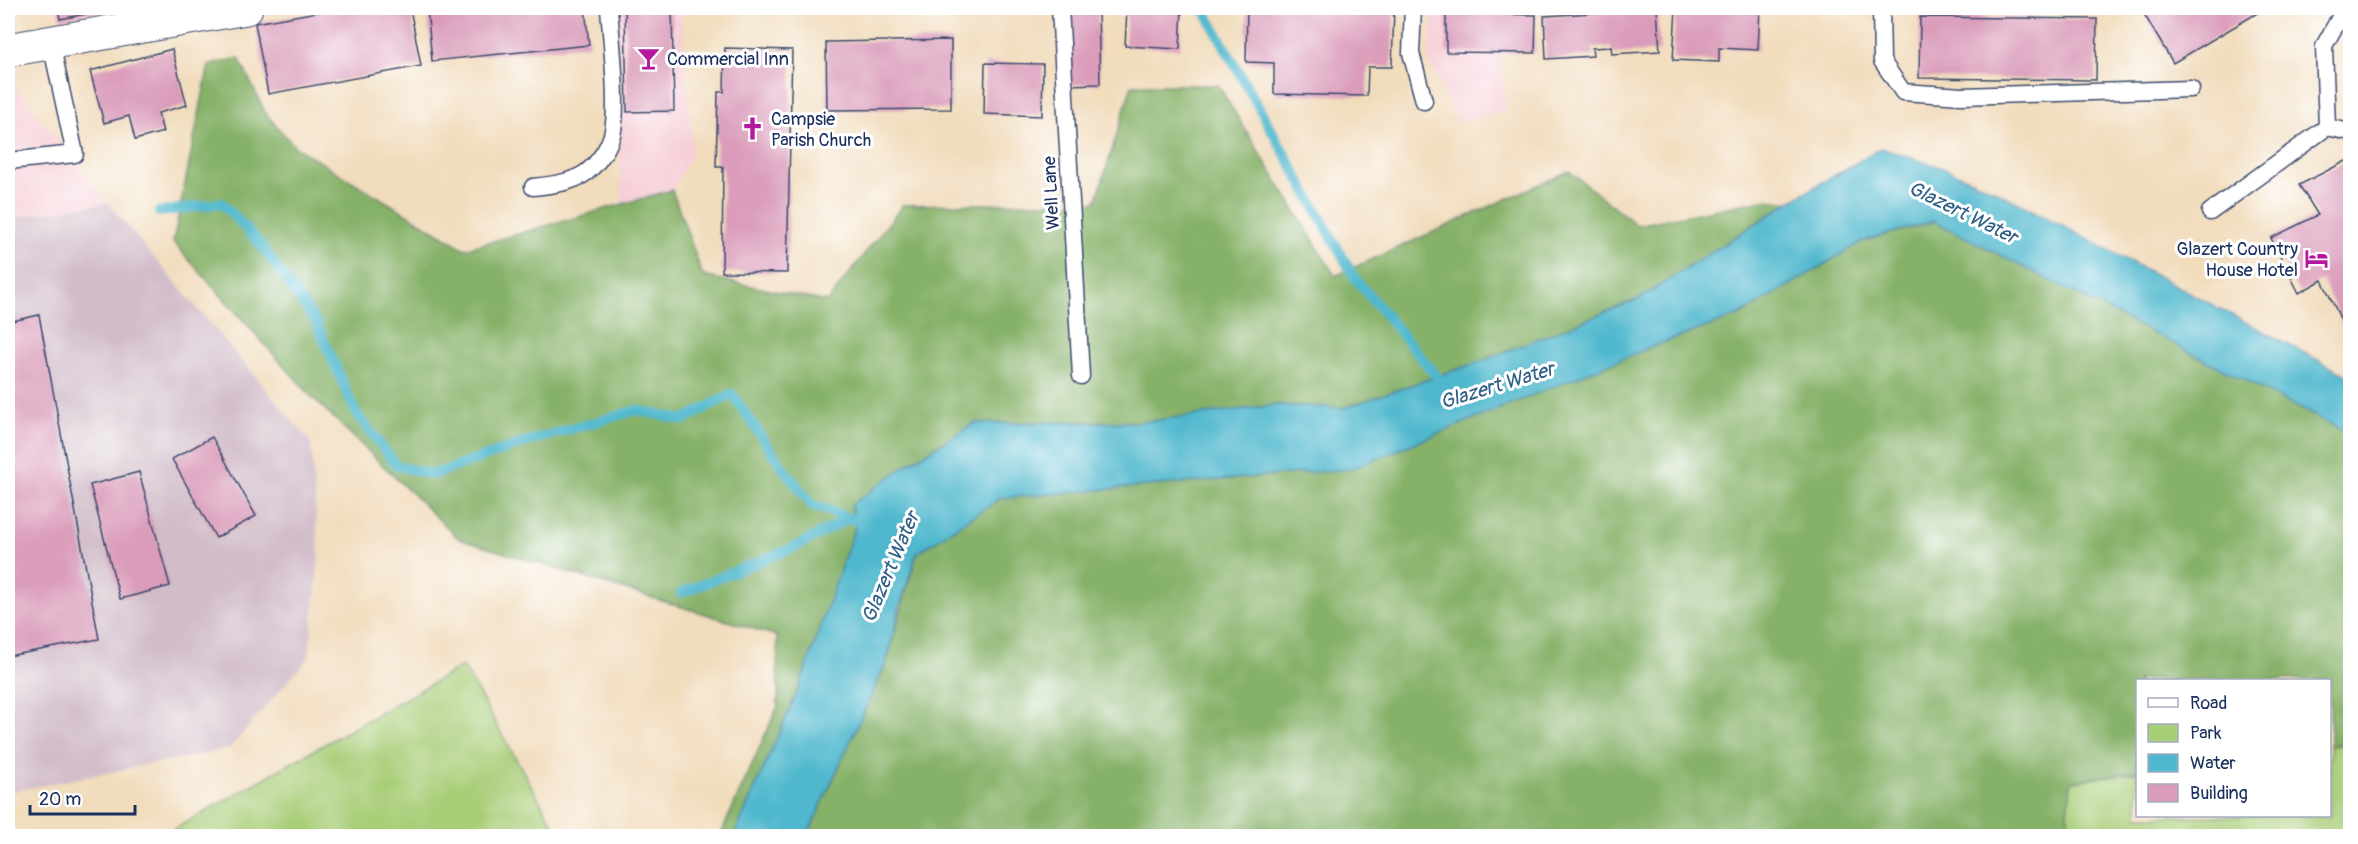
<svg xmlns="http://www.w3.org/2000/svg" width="2358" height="844" font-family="Pangolin,sans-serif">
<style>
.built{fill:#f6cfd7}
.industrial{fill:#d1bdc9}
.green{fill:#a9ce78;stroke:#627e6b;stroke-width:1.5}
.forest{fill:#86b168;stroke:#507063;stroke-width:1.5}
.water{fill:#50b8ce;stroke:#367496;stroke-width:1.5}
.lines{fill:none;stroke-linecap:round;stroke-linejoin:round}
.stream{stroke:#50b8ce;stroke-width:10}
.building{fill:#da9cba}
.service-casing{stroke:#3b496c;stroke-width:19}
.primary-casing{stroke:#3b496c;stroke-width:35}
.service{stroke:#fff;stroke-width:16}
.primary{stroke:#fff;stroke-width:33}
.labels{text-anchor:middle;stroke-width:6;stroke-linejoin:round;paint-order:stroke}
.poi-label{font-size:18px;fill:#1b2f5e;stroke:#fff;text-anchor:start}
.street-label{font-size:18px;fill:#1b2f5e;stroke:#fff}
.water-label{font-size:20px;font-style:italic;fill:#2e5f85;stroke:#fff}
</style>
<rect width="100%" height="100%" fill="#fff"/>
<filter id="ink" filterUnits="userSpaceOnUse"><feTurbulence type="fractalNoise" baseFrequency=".0167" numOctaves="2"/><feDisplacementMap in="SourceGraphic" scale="12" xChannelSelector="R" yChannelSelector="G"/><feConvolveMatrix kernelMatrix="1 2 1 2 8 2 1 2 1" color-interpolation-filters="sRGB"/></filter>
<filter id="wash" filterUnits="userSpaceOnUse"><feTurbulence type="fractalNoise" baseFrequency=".008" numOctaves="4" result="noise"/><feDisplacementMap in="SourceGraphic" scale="24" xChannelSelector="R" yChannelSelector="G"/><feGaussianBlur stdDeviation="1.35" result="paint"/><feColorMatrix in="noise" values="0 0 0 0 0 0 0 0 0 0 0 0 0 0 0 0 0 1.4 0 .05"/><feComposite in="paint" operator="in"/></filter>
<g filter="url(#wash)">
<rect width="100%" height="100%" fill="#f1dcbc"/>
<path class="built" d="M 617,8 L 681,8 L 693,153 L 672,190 L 621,204 Z
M 1434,8 L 1497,8 L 1506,112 L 1457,121 L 1428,57 Z
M 8,77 L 108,203 L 8,218 Z"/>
<path class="industrial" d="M 108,203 L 311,442 L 319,559 L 309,657 L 229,749 L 8,792 L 8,218 Z"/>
<path class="green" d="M 463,666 L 560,836 L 162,836 Z
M 2350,743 L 2350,836 L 2066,836 L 2071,781 L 2137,772 L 2138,816 L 2330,816 L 2330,746 Z"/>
<path class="forest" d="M 239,58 L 266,114 L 295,147 L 465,249 L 672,190 L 703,276 L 827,302 L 903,205 L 1096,202 L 1132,85 L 1218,85 L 1335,276 L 1569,171 L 1637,225 L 1763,200 L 1789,202 L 1639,299 L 1479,362 L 1344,408 L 1275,405 L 1142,422 L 975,423 L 852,505 L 855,527 L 799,688 L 734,836 L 720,836 L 778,706 L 777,636 L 459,539 L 311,396 L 173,242 L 209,65 Z
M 1935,221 L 2350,434 L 2350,743 L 2330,746 L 2330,680 L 2138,680 L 2137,772 L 2071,781 L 2066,836 L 807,836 L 887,661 L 917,553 L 1001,498 L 1076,490 L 1651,347 L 1740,315 L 1863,241 Z"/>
<path class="water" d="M 1881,148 L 1943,168 L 1992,189 L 2350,377 L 2350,434 L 1934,221 L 1863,241 L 1740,315 L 1651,347 L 1351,469 L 1001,498 L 917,553 L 900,606 L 887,661 L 807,836 L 734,836 L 799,688 L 855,527 L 851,505 L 911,462 L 975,423 L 1142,422 L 1275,405 L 1344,408 L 1479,362 L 1639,299 L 1789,202 Z"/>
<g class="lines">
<path class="stream" d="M 1203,8 L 1354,277 L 1444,385
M 159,212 L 222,203 L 261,245 L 316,322 L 356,413 L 396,465 L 432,475 L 526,442 L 637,410 L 683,420 L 732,394 L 783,468 L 812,505 L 866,524
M 681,593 L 795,547 L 849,518"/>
</g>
<g id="blocks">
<path class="building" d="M 58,8 L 112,8 L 112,9 L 60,19 Z
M 340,8 L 410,8 L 421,66 L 268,94 L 255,23 Z
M 427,8 L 585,8 L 589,45 L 432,61 Z
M 625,8 L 672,8 L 674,111 L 627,112 Z
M 1066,8 L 1098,8 L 1100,84 L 1068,85 Z
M 1127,8 L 1182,8 L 1180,49 L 1125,46 Z
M 1247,8 L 1394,8 L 1392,67 L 1368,67 L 1367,96 L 1274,94 L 1274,63 L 1246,62 Z
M 1676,8 L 1760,8 L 1758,50 L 1719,48 L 1719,62 L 1673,60 Z
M 2143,8 L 2266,8 L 2173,63 L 2141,9 Z
M 1657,9 L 1660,51 L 1612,54 L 1611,47 L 1592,48 L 1593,56 L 1546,59 L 1544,16 Z
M 1446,13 L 1536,15 L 1535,53 L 1446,52 Z
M 1920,17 L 2097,19 L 2096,80 L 1919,78 Z
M 951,40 L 951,109 L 827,110 L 826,42 Z
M 725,48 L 792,50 L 787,273 L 722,272 L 723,167 L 716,167 L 718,92 L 724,92 Z
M 172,49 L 187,105 L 158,113 L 163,132 L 135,140 L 129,116 L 104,123 L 90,71 Z
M 985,63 L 1043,64 L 1042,116 L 984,114 Z
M 2350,159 L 2350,336 L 2349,337 L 2322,280 L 2299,293 L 2271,238 L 2318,215 L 2299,185 Z
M 39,315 L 99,639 L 8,656 L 8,322 Z
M 212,437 L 256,516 L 216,538 L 172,459 Z
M 139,472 L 170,586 L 120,599 L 90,485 Z"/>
</g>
</g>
<g filter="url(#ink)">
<use href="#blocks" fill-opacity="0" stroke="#3b496c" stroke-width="1.5"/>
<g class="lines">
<defs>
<path id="service" d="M 1060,8 L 1081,376
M 1413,8 L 1411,53 L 1424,101
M 1881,8 L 1882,61 L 1903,92 L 1962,96 L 2191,89
M 2327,127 L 2324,46 L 2345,8
M 8,161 L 75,154 L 51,43
M 533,187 C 551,185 572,183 587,172 C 597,164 607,150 611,138 C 620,114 611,37 609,8
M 2210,212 L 2327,127 L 2350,132"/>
<path id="primary" d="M 8,50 L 246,8"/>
</defs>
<use href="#service" class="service-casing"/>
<use href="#primary" class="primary-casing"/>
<use href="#service" class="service"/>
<use href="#primary" class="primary"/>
</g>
</g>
<defs>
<symbol id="bar-bare" viewBox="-9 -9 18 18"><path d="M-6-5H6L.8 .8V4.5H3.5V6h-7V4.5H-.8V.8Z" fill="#b5179e" stroke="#fff" stroke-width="2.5" paint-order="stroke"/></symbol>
<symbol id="church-bare" viewBox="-9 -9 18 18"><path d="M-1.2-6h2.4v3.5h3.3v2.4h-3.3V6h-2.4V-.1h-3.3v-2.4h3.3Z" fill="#b5179e" stroke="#fff" stroke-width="2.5" paint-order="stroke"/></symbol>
<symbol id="hotel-bare" viewBox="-9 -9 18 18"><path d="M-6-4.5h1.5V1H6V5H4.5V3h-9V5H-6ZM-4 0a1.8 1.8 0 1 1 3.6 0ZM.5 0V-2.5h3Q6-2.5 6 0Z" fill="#b5179e" stroke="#fff" stroke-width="2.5" paint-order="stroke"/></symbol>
</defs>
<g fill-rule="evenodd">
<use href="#bar-bare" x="632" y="42" width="33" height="33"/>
<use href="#church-bare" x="736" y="112" width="33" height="33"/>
<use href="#hotel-bare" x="2300" y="242" width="33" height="33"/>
</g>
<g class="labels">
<g class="poi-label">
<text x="667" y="65">Commercial Inn</text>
<text x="771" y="125">Campsie<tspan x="771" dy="21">Parish Church</tspan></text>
<text x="2298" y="255" text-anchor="end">Glazert Country<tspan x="2298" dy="21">House Hotel</tspan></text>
</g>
<g class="street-label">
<text transform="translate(1051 193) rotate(-93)" y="6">Well Lane</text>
</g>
<g class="water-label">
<text transform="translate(1963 212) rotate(26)" y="7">Glazert Water</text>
<text transform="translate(1497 385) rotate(-17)" y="7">Glazert Water</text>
<text transform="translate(890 567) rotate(-67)" y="7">Glazert Water</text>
</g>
</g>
<rect width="2358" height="844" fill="none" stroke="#fff" stroke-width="30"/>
<rect x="2136" y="679" width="195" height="138" fill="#ffffff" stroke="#a4acbf" stroke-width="1.5"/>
<rect x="2148" y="698" width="30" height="9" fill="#ffffff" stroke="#a4acbf" stroke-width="1.5"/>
<text x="2190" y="709" font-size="18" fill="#1b2f5e">Road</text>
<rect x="2148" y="724" width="30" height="18" fill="#a9ce78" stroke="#a4acbf" stroke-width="1.5"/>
<text x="2190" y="739" font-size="18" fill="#1b2f5e">Park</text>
<rect x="2148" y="754" width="30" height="18" fill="#50b8ce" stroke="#a4acbf" stroke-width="1.5"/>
<text x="2190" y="769" font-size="18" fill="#1b2f5e">Water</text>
<rect x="2148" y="784" width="30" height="18" fill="#da9cba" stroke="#a4acbf" stroke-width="1.5"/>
<text x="2190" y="799" font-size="18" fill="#1b2f5e">Building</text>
<path d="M30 805v9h105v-9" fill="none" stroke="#1b2f5e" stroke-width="3"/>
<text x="39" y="805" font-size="18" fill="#1b2f5e" stroke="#ffffff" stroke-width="4.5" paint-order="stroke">20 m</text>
</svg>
